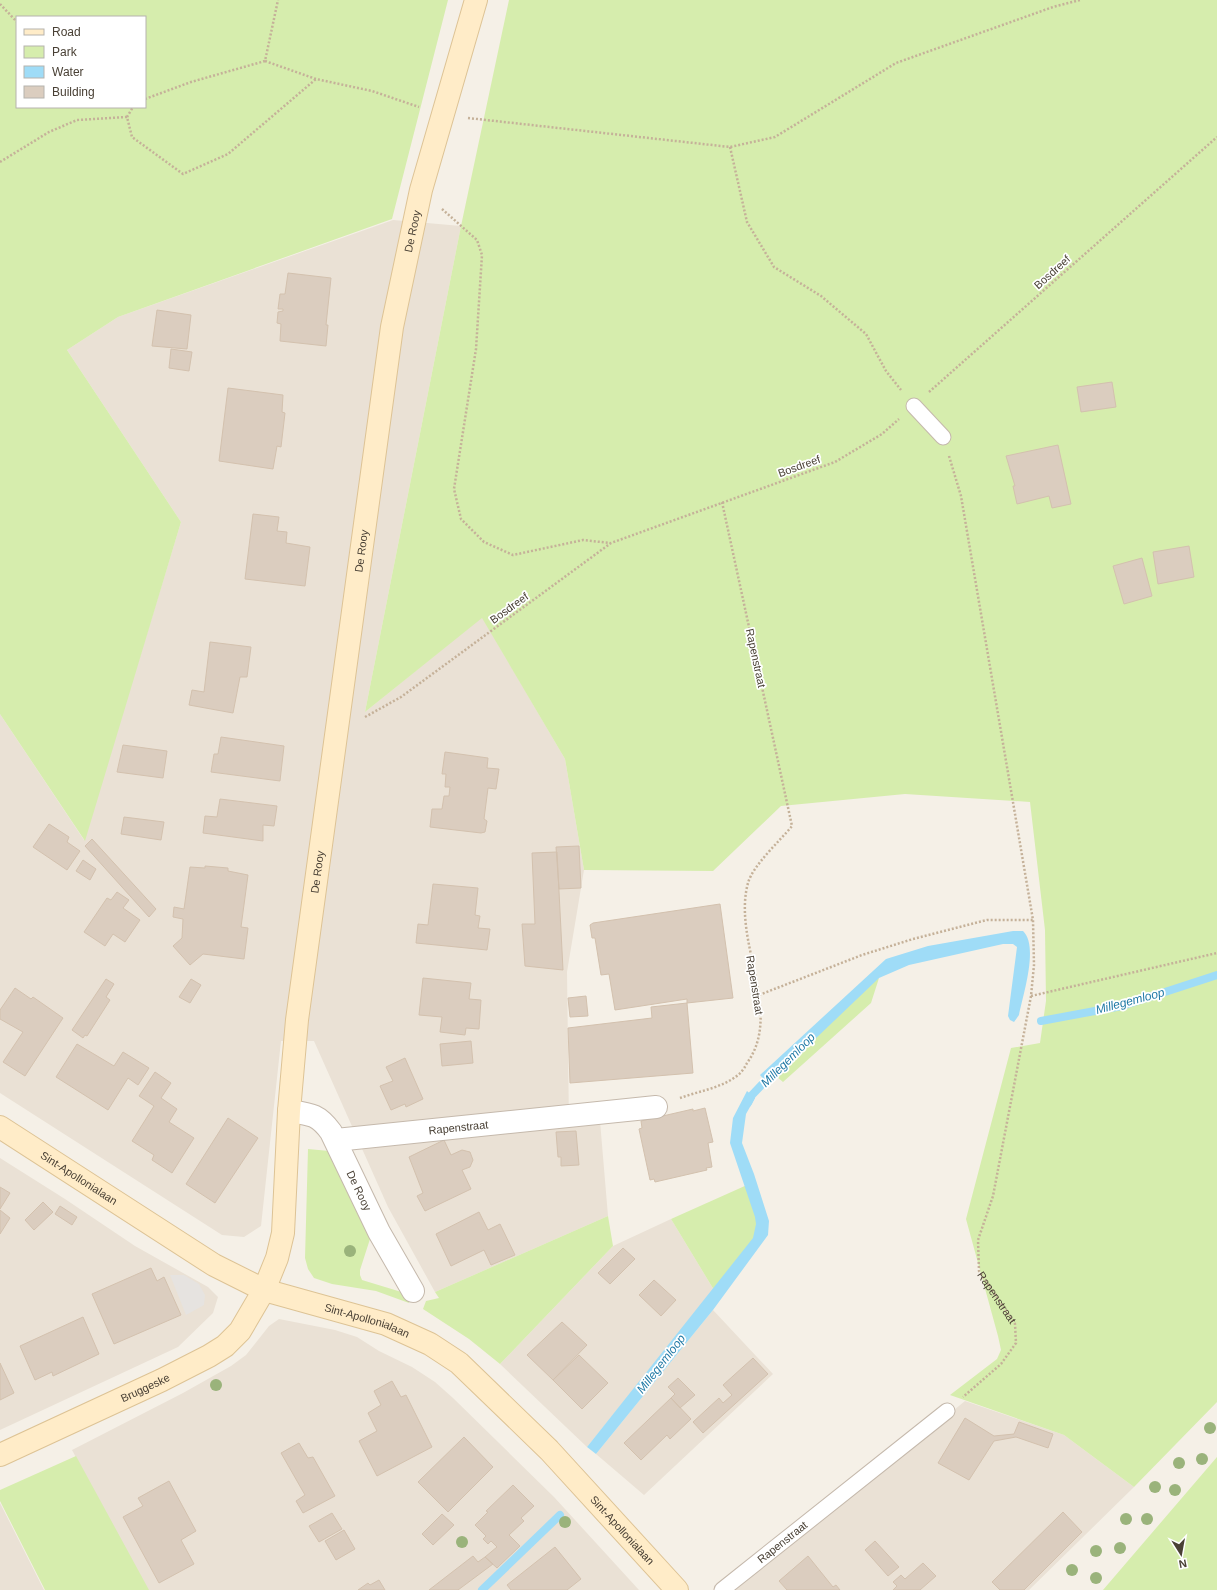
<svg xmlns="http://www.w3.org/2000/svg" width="1217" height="1590" font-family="Helvetica,sans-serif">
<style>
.residential{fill:#eae1d5}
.green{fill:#d6edad;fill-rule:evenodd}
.parking{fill:#e6e3e0}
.water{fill:#9fdcf7}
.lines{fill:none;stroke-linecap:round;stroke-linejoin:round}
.stream{stroke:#9fdcf7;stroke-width:8}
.building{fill:#dbcdbf;stroke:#d3c1ae}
.lane-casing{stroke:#c5b9ac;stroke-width:17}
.street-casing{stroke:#c5b9ac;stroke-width:24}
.secondary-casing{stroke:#ddc395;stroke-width:24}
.path{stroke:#c5b199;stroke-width:2.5;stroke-dasharray:2 2;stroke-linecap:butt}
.lane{stroke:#fff;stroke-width:15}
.street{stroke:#fff;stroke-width:22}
.secondary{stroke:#ffecc8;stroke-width:22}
.tree{fill:#9ab37b}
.labels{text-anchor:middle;stroke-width:3.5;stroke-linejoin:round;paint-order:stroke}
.street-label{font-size:11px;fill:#494035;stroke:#fff}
.water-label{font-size:12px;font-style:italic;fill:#217aa6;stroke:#fff}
</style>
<rect width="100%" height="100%" fill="#f5f0e7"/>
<path class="residential" d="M 393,220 L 461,226 L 365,712 L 482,617 L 565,759 L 584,870 L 567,972 L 569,1125 L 600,1121 L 608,1216 L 435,1292 L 388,1207 L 314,1041 L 281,1041 L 261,1226 L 244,1237 L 222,1235 L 0,1093 L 0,714 L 84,840 L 181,522 L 67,350 L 118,317 Z
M 0,1158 L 65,1199 L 135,1246 L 208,1287 L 218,1297 L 213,1313 L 178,1347 L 0,1430 Z
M 671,1219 L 714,1290 L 587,1447 L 500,1364 L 613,1246 Z
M 713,1310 L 773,1374 L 644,1495 L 596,1454 Z
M 279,1319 L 335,1330 L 357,1337 L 379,1351 L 412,1367 L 435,1382 L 453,1398 L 554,1497 L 639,1590 L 148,1590 L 72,1450 L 183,1393 L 231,1366 L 246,1355 L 269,1326 Z
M 965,1401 L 1064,1435 L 1134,1487 L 1029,1590 L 734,1590 Z
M 0,1503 L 44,1590 L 0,1590 Z"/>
<path class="green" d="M 0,0 L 448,0 L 392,219 L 118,317 L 67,350 L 181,522 L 85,841 L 0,714 ZM 17,17 L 145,17 L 145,107 L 17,107 Z
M 509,0 L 1217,0 L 1217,1402 L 1134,1487 L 1064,1435 L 950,1395 L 997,1359 L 1001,1350 L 998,1336 L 966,1219 L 1011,1048 L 1040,1043 L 1046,1001 L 1045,930 L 1030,802 L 905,794 L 781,806 L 713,871 L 584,870 L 565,759 L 482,618 L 365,712 L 461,226 Z
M 879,978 L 871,1003 L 783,1082 L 769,1070 L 861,984 Z
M 308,1149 L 329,1151 L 370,1239 L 360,1270 L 360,1275 L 362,1280 L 408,1294 L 409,1303 L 376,1291 L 332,1284 L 314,1278 L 308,1269 L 305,1258 Z
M 747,1185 L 758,1218 L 755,1240 L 714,1290 L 671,1219 Z
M 608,1216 L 613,1246 L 500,1364 L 469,1339 L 423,1309 L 426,1301 L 439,1298 L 435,1292 Z
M 76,1456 L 149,1590 L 45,1590 L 0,1501 L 0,1490 Z
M 1217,1457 L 1217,1590 L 1103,1590 Z"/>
<path class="parking" d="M 170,1275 L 184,1275 L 199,1284 L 205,1295 L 204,1305 L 186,1315 Z"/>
<path class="water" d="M 1013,931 L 1023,931 C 1039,946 1023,995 1019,1015 L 1014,1022 L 1010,1020 L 1008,1016 L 1017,947 L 1013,944 L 1003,944 L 909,965 L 879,978 L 768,1084 L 760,1075 L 886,959 L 928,946 Z
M 747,1091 L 755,1098 L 746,1114 L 742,1143 L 754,1174 L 769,1221 L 768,1235 L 713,1310 L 596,1454 L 587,1447 L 753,1238 L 756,1224 L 755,1217 L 730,1143 L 733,1118 Z"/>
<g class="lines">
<path class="stream" d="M 1041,1021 L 1122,1006 L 1217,975
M 748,1103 L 752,1095 L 772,1074
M 482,1590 L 560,1515"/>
</g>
<path class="building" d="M 288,273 L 331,278 L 326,325 L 328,325 L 326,346 L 280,341 L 281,324 L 277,323 L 278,312 L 283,311 L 283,309 L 278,309 L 280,294 L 285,294 Z
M 157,310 L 191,315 L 187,349 L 152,346 Z
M 171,349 L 192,352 L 189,371 L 169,368 Z
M 1112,382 L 1116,407 L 1081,412 L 1077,387 Z
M 228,388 L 283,395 L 282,412 L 285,413 L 281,447 L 277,446 L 273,469 L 219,461 Z
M 1058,445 L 1071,504 L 1052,508 L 1049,496 L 1017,504 L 1013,486 L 1015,486 L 1006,456 Z
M 253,514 L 279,517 L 277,531 L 287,532 L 286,543 L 310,547 L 305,586 L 245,579 Z
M 1189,546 L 1194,577 L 1158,584 L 1153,552 Z
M 1142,558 L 1152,596 L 1124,604 L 1113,566 Z
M 210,642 L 251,647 L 247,677 L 240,677 L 233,713 L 189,705 L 192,690 L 204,692 Z
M 221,737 L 284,746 L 280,781 L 211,772 L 214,754 L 218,754 Z
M 123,745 L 167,751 L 163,778 L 117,772 Z
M 445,752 L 488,758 L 487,768 L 499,769 L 496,789 L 488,788 L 484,819 L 487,821 L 485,832 L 481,833 L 430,827 L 432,809 L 442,809 L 444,796 L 449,796 L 450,787 L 445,787 L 446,774 L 442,774 Z
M 220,799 L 277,806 L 274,826 L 263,825 L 263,841 L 203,833 L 205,816 L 217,817 Z
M 124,817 L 164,822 L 161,840 L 121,834 Z
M 49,824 L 69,837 L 67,842 L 80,851 L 67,870 L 33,847 Z
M 92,839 L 156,909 L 149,917 L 85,846 Z
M 579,846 L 581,888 L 559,889 L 556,847 Z
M 557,852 L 563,970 L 525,966 L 522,924 L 535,924 L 532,853 Z
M 83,860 L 96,869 L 90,880 L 76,871 Z
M 205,866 L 228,868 L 228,871 L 248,875 L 241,927 L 248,928 L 244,959 L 203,954 L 190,965 L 173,946 L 182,938 L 183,919 L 173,917 L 174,907 L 184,909 L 190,867 L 205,868 Z
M 433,884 L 478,888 L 475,915 L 480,916 L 478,928 L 490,929 L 487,950 L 416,943 L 418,924 L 428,925 Z
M 117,892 L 129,900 L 123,908 L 140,920 L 125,942 L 113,934 L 105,946 L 84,932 L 107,898 L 111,900 Z
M 720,904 L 733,998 L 687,1003 L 687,999 L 615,1010 L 609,974 L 601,975 L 595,938 L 592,938 L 590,925 L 593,923 Z
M 423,978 L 471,983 L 469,999 L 481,1000 L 479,1029 L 466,1028 L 465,1035 L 440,1032 L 442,1017 L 419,1015 Z
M 106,979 L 114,984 L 106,997 L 110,1000 L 87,1036 L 85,1035 L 83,1038 L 72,1030 Z
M 191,979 L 201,985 L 190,1003 L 179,997 Z
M 15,988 L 31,999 L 33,997 L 63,1018 L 25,1076 L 3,1062 L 23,1032 L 0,1019 L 0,1010 Z
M 586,996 L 588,1016 L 570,1017 L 568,998 Z
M 687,1003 L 693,1073 L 570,1083 L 568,1028 L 652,1018 L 651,1007 Z
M 471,1041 L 473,1063 L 442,1066 L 440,1044 Z
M 77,1044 L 114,1066 L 123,1052 L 149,1068 L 138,1085 L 128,1078 L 108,1110 L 56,1077 Z
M 405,1058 L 423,1099 L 406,1107 L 405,1104 L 391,1110 L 380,1086 L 393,1081 L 386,1067 Z
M 155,1072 L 171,1083 L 161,1098 L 177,1109 L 169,1122 L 194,1138 L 172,1173 L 152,1160 L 154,1155 L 132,1141 L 154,1106 L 139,1096 Z
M 705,1108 L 713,1142 L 708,1143 L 712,1167 L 706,1168 L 707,1170 L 655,1182 L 654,1179 L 650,1180 L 639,1129 L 642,1128 L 641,1121 L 693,1109 L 693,1111 Z
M 228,1118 L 258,1138 L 215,1203 L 186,1184 Z
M 576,1131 L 579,1165 L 561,1166 L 561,1157 L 558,1157 L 556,1132 Z
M 444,1140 L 451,1155 L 462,1150 L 470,1152 L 473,1160 L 470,1167 L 462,1170 L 471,1189 L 425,1211 L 417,1196 L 423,1193 L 409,1157 Z
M 0,1187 L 10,1193 L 0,1209 Z
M 43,1202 L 53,1212 L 34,1230 L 25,1220 Z
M 60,1206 L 77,1217 L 72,1225 L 55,1214 Z
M 0,1210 L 10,1218 L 0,1234 Z
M 479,1212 L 488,1230 L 500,1224 L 515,1255 L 491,1265 L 484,1250 L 451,1266 L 436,1234 Z
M 623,1248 L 635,1259 L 610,1284 L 598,1273 Z
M 151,1268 L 157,1281 L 164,1277 L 181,1315 L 114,1344 L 92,1294 Z
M 654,1280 L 676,1300 L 661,1316 L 639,1295 Z
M 83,1317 L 99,1354 L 53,1376 L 52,1372 L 35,1380 L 20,1346 Z
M 562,1322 L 587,1345 L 553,1380 L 527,1355 Z
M 579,1355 L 608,1383 L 582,1409 L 553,1380 Z
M 753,1358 L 768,1374 L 703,1433 L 693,1422 L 719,1398 L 723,1403 L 732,1395 L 723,1385 Z
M 0,1363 L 14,1393 L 0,1400 Z
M 678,1378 L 695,1395 L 680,1408 L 671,1398 L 675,1394 L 668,1387 Z
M 392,1381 L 401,1397 L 406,1395 L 432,1447 L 377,1476 L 359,1441 L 377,1431 L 368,1413 L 381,1405 L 374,1391 Z
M 671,1398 L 691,1419 L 670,1439 L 667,1435 L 641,1460 L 624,1443 Z
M 965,1418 L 994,1436 L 1014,1434 L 1019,1422 L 1053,1434 L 1048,1448 L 1016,1437 L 994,1441 L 969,1480 L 938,1463 Z
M 464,1437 L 493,1467 L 448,1512 L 418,1482 Z
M 299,1443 L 308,1458 L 313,1457 L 335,1496 L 303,1513 L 296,1501 L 305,1495 L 281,1453 Z
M 169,1481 L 196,1531 L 181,1540 L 194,1564 L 159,1583 L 123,1517 L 143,1506 L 138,1498 Z
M 513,1485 L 534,1506 L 521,1518 L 524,1521 L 509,1535 L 520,1546 L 497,1568 L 485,1557 L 497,1547 L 491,1541 L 488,1544 L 483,1539 L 486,1536 L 475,1525 L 488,1512 L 486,1511 Z
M 1063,1512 L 1082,1532 L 1024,1590 L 1000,1590 L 992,1582 Z
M 332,1513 L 342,1529 L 319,1542 L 309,1526 Z
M 442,1514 L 454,1525 L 433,1545 L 422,1534 Z
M 344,1530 L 355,1549 L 336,1560 L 325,1541 Z
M 875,1541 L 899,1567 L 888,1576 L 865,1550 Z
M 555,1547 L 581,1579 L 567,1590 L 511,1590 L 507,1585 Z
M 473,1556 L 478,1562 L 485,1557 L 493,1564 L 458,1590 L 429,1590 Z
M 808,1556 L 833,1587 L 836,1585 L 840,1590 L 787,1590 L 779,1581 Z
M 923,1563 L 936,1576 L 920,1590 L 893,1590 L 897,1586 L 893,1582 L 901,1575 L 905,1579 Z
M 379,1580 L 385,1590 L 358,1590 L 368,1583 L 370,1585 Z"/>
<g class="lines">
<defs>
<g id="lane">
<path d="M 914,406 L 943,437"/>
<path id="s2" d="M 722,1590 L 947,1411"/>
</g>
<g id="street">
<path id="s3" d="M 289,1111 C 310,1114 318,1114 331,1132 L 379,1232 L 413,1291"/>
<path id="s4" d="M 336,1140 L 656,1107"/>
</g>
<g id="secondary">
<path id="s5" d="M 0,1127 L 214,1265 L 264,1290 L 386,1324 L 430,1344 L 459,1363 L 549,1450 L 677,1590"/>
<path id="s6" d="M 0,1455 L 162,1380 L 209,1356 L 225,1346 L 240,1331 L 264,1290 L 277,1258 L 283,1233 L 289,1111 L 297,1020 L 392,327 L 421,190 L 476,0"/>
</g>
</defs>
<use href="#lane" class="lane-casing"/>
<use href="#street" class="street-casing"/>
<use href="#secondary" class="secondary-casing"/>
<g class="path">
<path d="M 0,4 L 17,22"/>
<path d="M 265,61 L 316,79 L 372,91 L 419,107"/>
<path d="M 145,99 L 191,82 L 265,61 L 278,0"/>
<path d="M 127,117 L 133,107"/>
<path d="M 468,118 L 730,147 L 775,137 L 896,63 L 1053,7 L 1080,0"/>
<path d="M 730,147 L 747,222 L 774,267 L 821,296 L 866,334 L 886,371 L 901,390"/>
<path d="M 0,162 L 49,132 L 77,120 L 127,117 L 132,137 L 183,174 L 228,154 L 316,79"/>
<path d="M 442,209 L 477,240 L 482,255 L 476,349 L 454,489 L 461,519 L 484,542 L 513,555 L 583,540 L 610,543"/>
<path d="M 929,392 L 1217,137"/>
<path id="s1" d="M 949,456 L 961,496 L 1033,920 L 1034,965 L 1031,996 L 993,1196 L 978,1240 L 979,1271 L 1015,1324 L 1016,1343 L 1001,1364 L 963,1397"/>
<path d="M 365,717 L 401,697 L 611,543 L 835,462 L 882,434 L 899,419"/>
<path d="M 759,995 L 862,955 L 913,939 L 987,920 L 1033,920"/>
<path d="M 1031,996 L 1217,953"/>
<path d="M 680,1098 C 699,1091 722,1088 738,1075 C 742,1072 745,1067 747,1063 C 784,1012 732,941 748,883 C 753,865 780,841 792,826 L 722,502"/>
</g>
<use href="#lane" class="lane"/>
<use href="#street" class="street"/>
<use href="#secondary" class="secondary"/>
</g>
<g class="tree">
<circle cx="350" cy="1251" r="6"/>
<circle cx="216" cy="1385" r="6"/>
<circle cx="1210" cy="1428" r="6"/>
<circle cx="1202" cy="1459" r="6"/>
<circle cx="1179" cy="1463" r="6"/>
<circle cx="1155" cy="1487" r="6"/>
<circle cx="1175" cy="1490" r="6"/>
<circle cx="1126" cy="1519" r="6"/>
<circle cx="1147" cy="1519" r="6"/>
<circle cx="565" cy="1522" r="6"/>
<circle cx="462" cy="1542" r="6"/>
<circle cx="1120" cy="1548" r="6"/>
<circle cx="1096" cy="1551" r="6"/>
<circle cx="1072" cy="1570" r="6"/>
<circle cx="1096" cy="1578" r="6"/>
</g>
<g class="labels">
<g class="street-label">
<text dy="4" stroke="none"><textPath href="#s6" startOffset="1390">De Rooy</textPath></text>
<text transform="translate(1052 272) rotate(-42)" y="4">Bosdreef</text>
<text transform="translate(799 466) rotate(-20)" y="4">Bosdreef</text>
<text dy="4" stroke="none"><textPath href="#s6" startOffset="1066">De Rooy</textPath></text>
<text transform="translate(509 608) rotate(-36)" y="4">Bosdreef</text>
<text transform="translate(756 658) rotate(78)" y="4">Rapenstraat</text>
<text dy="4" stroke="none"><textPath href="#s6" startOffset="742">De Rooy</textPath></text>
<text transform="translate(755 985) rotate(81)" y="4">Rapenstraat</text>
<text dy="4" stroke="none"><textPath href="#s4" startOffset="123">Rapenstraat</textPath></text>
<text dy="4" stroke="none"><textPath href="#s5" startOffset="94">Sint-Apollonialaan</textPath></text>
<text dy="4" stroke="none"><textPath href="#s3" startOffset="114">De Rooy</textPath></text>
<text dy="4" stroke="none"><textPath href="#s1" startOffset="861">Rapenstraat</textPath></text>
<text dy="4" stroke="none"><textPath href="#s5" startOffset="418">Sint-Apollonialaan</textPath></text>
<text dy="4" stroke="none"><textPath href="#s6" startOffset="160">Bruggeske</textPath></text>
<text dy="4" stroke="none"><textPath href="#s5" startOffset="754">Sint-Apollonialaan</textPath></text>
<text dy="4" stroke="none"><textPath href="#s2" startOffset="77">Rapenstraat</textPath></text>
</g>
<g class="water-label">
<text transform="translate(1130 1001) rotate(-15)" y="4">Millegemloop</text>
<text transform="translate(788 1060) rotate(-45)" y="4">Millegemloop</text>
<text transform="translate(661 1364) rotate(-52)" y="4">Millegemloop</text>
</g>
</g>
<rect x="16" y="16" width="130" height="92" fill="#ffffff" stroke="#b6b3ae"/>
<rect x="24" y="29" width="20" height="6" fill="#ffecc8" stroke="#b6b3ae"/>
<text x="52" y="36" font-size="12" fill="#494035">Road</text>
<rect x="24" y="46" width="20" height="12" fill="#d6edad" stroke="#b6b3ae"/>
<text x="52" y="56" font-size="12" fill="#494035">Park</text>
<rect x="24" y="66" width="20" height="12" fill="#9fdcf7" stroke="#b6b3ae"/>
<text x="52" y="76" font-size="12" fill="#494035">Water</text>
<rect x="24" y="86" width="20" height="12" fill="#dbcdbf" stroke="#b6b3ae"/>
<text x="52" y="96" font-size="12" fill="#494035">Building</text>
<g transform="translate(1181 1554) rotate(169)" stroke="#ffffff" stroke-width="3" paint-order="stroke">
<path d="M0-3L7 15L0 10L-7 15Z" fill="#494035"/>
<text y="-6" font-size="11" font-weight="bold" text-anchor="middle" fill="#494035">N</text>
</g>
</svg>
